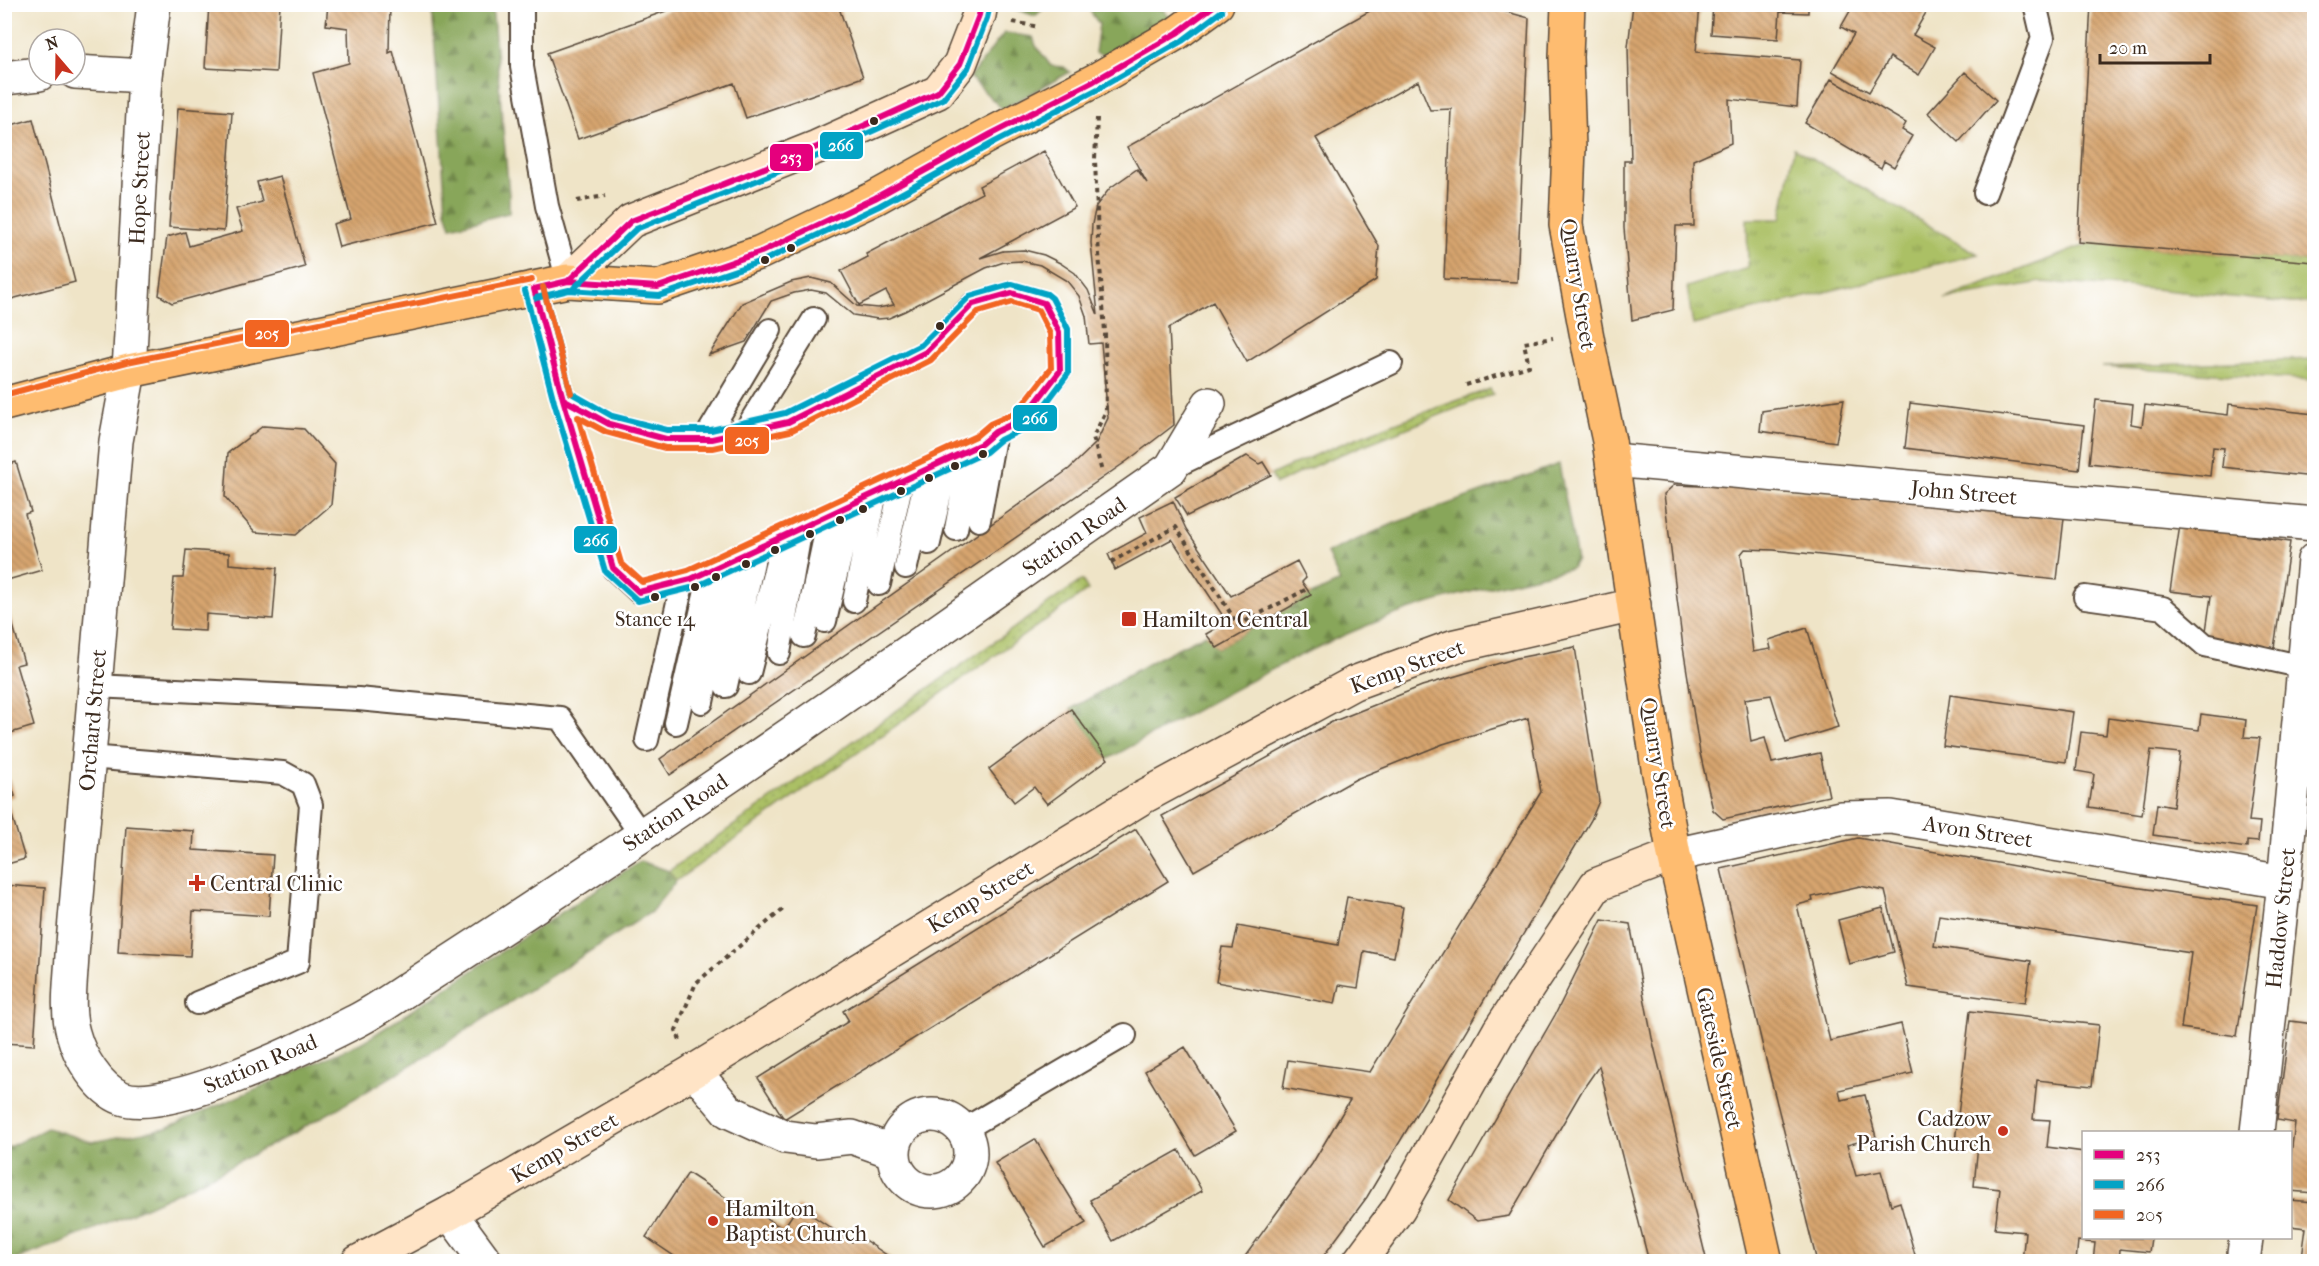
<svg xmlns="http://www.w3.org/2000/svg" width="2319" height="1266" font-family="'IM FELL French Canon',serif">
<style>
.grass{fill:url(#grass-tufts);stroke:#737542;stroke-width:1.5}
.forest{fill:url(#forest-firs);stroke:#62683c;stroke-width:1.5}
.garden{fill:url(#garden-dots);stroke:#737542;stroke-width:1.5}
.building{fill:url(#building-back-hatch)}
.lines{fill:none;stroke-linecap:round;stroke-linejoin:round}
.lane-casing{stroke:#564637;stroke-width:26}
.street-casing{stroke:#564637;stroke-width:36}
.secondary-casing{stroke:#564637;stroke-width:36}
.primary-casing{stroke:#564637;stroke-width:36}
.path{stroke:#564637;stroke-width:4;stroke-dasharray:4.5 4.5;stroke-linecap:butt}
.lane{stroke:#fff;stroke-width:22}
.street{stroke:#fff;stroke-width:33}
.secondary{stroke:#ffe4c6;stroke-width:33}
.primary{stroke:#febc70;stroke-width:33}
.primary-bridge-casing{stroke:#564637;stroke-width:36;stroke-linecap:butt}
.primary-bridge{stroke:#febc70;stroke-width:33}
.bus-1-casing{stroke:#fff;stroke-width:10}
.bus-2-casing{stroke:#fff;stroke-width:10}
.bus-3-casing{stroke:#fff;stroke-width:10}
.bus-1{stroke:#e5007d;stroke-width:6}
.bus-2{stroke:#03a3c5;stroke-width:6}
.bus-3{stroke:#f26522;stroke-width:6}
.bus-dot{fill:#3b2a1e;stroke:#fff;stroke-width:2}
.poi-dot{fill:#c8321e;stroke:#fff;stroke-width:2}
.labels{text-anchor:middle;stroke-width:5;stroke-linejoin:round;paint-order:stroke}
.bus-label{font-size:20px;fill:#3b2a1e;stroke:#fff}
.street-label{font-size:22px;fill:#3b2a1e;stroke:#fff}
.poi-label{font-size:22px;fill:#3b2a1e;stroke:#fff;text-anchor:start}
.line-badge{stroke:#fff;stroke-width:2}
.badge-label{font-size:16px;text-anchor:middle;font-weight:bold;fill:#fff}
</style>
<defs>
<pattern id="grass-tufts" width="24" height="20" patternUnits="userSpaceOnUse" patternTransform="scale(1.5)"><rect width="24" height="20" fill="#abc065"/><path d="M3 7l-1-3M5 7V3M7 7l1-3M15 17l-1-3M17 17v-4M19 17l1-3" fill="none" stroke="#8c9c53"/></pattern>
<pattern id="forest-firs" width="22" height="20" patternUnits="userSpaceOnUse" patternTransform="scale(1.5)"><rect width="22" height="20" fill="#88a65a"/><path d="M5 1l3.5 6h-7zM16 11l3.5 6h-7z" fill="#70874a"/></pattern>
<pattern id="garden-dots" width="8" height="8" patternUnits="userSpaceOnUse" patternTransform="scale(1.5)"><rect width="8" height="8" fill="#abc065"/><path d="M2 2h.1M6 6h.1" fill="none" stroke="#8c9c53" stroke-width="1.8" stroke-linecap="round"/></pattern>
<pattern id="building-back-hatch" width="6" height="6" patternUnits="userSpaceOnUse" patternTransform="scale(1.5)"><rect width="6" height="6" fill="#d6a46e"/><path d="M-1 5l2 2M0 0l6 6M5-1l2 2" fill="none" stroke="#af865a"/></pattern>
</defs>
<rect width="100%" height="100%" fill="#fff"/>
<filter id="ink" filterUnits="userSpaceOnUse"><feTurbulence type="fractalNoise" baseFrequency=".0167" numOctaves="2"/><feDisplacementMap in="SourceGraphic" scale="12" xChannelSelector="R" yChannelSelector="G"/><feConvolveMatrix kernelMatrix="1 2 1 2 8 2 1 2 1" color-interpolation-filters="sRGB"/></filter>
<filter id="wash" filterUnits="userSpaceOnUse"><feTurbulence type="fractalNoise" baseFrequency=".008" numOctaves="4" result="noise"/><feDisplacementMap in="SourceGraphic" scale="24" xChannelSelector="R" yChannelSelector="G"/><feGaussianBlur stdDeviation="1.35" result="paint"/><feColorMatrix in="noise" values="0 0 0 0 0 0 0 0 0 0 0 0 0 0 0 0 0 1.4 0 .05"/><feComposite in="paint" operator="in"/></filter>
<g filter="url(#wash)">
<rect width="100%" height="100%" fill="#efe4c7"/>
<path class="grass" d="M 1794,148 L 1978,254 L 1693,325 L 1687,287 L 1748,268 L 1747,219 L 1781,219 Z
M 2091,243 L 2314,262 L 2314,302 L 2291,303 L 2154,289 L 2041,282 L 1945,299 Z
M 2314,359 L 2314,380 L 2102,367 Z"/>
<path class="forest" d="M 432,5 L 492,5 L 509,195 L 509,213 L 451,227 L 446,211 Z
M 1006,5 L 1006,4 L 1048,5 L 1035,16 L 1006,6 Z
M 1086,5 L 1162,8 L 1169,17 L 1104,55 L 1095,53 L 1099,24 Z
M 1004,33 L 1033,37 L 1036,46 L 1051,66 L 1064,67 L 1070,72 L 1002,109 L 970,77 Z
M 1559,464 L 1577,560 L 1571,568 C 1507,584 1442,596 1381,620 C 1286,657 1197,710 1108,759 L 1071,709 L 1154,660 L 1206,634 L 1217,648 L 1311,595 L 1340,582 L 1327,553 L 1395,523 Z
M 640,861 L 669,871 L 676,881 L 651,912 C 545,979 440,1050 331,1112 C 230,1170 121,1222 11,1261 L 5,1262 L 5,1149 L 47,1128 L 92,1142 L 166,1128 L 365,1041 Z"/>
<path class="garden" d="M 1490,389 L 1493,394 L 1329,459 L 1276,484 L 1271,475 C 1341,441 1416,415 1490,389 Z
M 1082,580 L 1088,590 L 676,881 L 669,871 Z"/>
<g id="blocks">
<path class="building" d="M 209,4 L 280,4 L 276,72 L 205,68 Z
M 328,4 L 390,4 L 389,53 L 393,51 L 438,222 L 339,247 L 333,224 L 351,219 L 313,73 L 349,63 L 348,28 L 326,25 Z
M 1382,4 L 1478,4 L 1529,18 L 1517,282 L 1444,279 L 1451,109 L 1430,110 L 1418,81 L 1316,138 L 1379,246 L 1376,280 L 1247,362 L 1213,302 L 1169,328 L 1174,425 L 1127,461 L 670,775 L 660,759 L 1069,469 L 1096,443 L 1108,418 L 1101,343 L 1089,344 L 1086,316 L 1079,296 L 1067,281 L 1040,265 L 1022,261 L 1004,262 L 986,268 L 905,311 L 889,318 L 878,319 L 853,315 L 826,293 L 811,290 L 794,293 L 771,301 L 746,342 L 709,355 L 742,303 L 791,282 L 811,278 L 831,283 L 857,306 L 878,308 L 894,305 L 886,291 L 859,305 L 841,271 L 868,257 L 866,254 L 982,193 L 979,186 L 1044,151 L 1075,207 L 980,258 L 1003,251 L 1024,250 L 1044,255 L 1060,263 L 1075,273 L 1088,290 L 1098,315 L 1091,243 L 1092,224 L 1096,206 L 1110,188 L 1137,169 L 1147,183 L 1127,147 Z
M 1633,4 L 1700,4 L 1696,52 L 1800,60 L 1797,107 L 1729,99 L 1731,143 L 1693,160 L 1694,226 L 1676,226 L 1673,310 L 1632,320 L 1624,228 L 1624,161 L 1631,161 L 1628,47 Z
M 1713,4 L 1808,4 L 1808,13 L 1780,12 L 1778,39 L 1711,34 Z
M 1840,4 L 1931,4 L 1913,35 L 1935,47 L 1919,75 L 1890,57 L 1869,92 L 1832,71 L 1854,34 L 1841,27 L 1850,11 Z
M 2091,4 L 2314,4 L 2314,262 L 2078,242 Z
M 683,5 L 838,5 L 863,77 L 746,118 L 734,83 L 578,139 L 547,53 Z
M 1965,72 L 1996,100 L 1959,142 L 1928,113 Z
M 1831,79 L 1906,123 L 1902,130 L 1912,136 L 1894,167 L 1884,161 L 1881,168 L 1805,123 Z
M 178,108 L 232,112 L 224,231 L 169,227 Z
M 33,119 L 75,282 L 4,301 L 4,127 Z
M 280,176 L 305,267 L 172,303 L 159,295 L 167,237 L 185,232 L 189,246 L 243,231 L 236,209 L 262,202 L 257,182 Z
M 1844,399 L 1836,442 L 1760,431 L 1762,411 Z
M 2096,400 L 2133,404 L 2131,424 L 2142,426 L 2145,405 L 2228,415 L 2229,404 L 2314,414 L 2314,477 L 2222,467 L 2224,448 L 2213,447 L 2210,476 L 2089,463 Z
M 1910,403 L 2084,425 L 2079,470 L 1905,448 Z
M 263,426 L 304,429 L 335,464 L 331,505 L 296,535 L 255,532 L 225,497 L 228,453 Z
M 1247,456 L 1259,464 L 1263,462 L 1271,475 L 1187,516 L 1175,497 Z
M 16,462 L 31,512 L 25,514 L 42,570 L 4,581 L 4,466 Z
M 1674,485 L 1781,489 L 2064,518 L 2057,580 L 1774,550 L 1745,549 L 1741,554 L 1753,652 L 1771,649 L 1769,640 L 1807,628 L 1838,727 L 1786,743 L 1771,695 L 1745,699 L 1751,742 L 1765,738 L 1772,763 L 1820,753 L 1829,796 L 1723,819 L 1713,810 L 1700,753 L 1683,647 L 1664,494 Z
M 1173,501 L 1186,529 L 1231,596 L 1297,561 L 1306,578 L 1302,582 L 1311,595 L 1217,648 L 1206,634 L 1227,622 L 1172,539 L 1115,570 L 1108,554 L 1147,533 L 1140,517 Z
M 2180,525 L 2290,542 L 2274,648 L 2205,638 L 2211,596 L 2170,591 Z
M 186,550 L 229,553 L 229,564 L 277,568 L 273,619 L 206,614 L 205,631 L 170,629 L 174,578 L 183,578 Z
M 10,615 L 24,663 L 16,665 L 34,726 L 4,735 L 4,617 Z
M 1575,647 L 1599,801 L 1591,820 L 1367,1197 L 1319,1262 L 1241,1262 L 1312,1164 L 1350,1100 L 1283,1088 L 1288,1060 L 1370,1072 L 1541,792 L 1528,718 L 1443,744 L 1356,779 L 1194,871 L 1162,816 L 1332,722 L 1422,686 L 1517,658 Z
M 1950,695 L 2073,712 L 2066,762 L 1943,746 Z
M 1071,709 L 1108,759 L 1047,804 L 1034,787 L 1014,802 L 989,769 Z
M 2201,714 L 2246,720 L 2244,737 L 2260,738 L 2249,821 L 2260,822 L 2258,842 L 2247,841 L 2247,848 L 2153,835 L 2157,804 L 2173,807 L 2180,753 L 2151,750 L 2142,815 L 2089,807 L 2094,774 L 2076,771 L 2081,732 L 2106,735 L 2108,718 L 2199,730 Z
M 4,764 L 15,796 L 7,799 L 25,859 L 4,865 Z
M 126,826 L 194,831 L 193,850 L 273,855 L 269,916 L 193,911 L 190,956 L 118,952 Z
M 1136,829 L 1168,881 L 784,1119 L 758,1078 L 849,1021 L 843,1011 Z
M 1858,838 L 2120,885 L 2257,905 L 2237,1036 L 2181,1028 L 2191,953 L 1939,915 L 1934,946 L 2031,961 L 2025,1003 L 1908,987 L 1885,891 L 1860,886 L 1812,897 L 1813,901 L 1797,905 L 1830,1041 L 1901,1024 L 1913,1073 L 1839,1090 L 1841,1100 L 1865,1095 L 1876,1137 L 1847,1145 L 1856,1176 L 1881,1171 L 1891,1205 L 1900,1202 L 1917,1262 L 1817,1262 L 1765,1056 L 1721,869 Z
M 4,885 L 45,888 L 34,1045 L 4,1043 Z
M 1347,897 L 1403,907 L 1394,957 L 1364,951 L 1358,988 L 1339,985 L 1335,1004 L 1216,982 L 1222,947 L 1233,948 L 1238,926 L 1338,945 Z
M 1883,908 L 1894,952 L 1849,964 L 1838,920 Z
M 1602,920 L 1630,924 L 1652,1038 L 1707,1262 L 1649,1262 L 1599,1066 L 1583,1089 L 1509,1216 L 1477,1221 L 1449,1200 L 1555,1015 Z
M 1970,1011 L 2099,1025 L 2092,1086 L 2037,1080 L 2033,1119 L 2050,1120 L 2047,1147 L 2084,1152 L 2084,1238 L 2151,1238 L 2149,1252 L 2120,1249 L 2119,1262 L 2093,1262 L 2095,1243 L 2078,1241 L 2076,1262 L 2022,1262 L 2025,1232 L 1995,1229 L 2000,1189 L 1974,1186 L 1978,1144 L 1955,1142 Z
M 2290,1021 L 2314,1024 L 2314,1193 L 2290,1191 L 2290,1162 L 2295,1123 L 2277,1120 Z
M 1185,1047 L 1236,1131 L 1195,1155 L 1145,1071 Z
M 1035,1139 L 1086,1223 L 1045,1247 L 995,1163 Z
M 1179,1150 L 1202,1191 L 1113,1241 L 1090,1200 Z
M 688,1173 L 749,1213 L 752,1209 L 783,1229 L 798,1206 L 852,1242 L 857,1235 L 897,1262 L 683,1262 L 646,1237 Z
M 2290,1200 L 2314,1202 L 2314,1259 L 2302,1257 L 2306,1228 L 2290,1226 Z"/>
</g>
</g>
<g filter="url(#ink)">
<use href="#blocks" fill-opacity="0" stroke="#564637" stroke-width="1.5"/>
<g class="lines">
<defs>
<path id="lane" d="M 522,4 L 522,67 L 547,206 L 568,281
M 1985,193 L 2043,38 L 2035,4
M 534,289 L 563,399 L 613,568 L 639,592 L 691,579 L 981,444 L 995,432 L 1023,419 L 1060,371 L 1059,332 L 1044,303 L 1012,293 L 973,304 L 926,352 L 788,422 L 712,439 L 666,439 L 609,424 L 563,399
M 745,431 L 814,319
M 705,439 L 770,330
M 1171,468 L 1391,363
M 979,520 L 995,432
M 956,529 L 971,448
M 929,543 L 948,459
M 906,567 L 928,469
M 879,584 L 902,481
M 2085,597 L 2163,608 L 2205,645 L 2304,667
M 854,601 L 876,492
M 825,621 L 853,503
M 804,636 L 830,513
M 779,653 L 801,527
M 749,673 L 784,535
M 95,686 L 358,699 L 560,718 L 642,836
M 726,686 L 756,548
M 702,702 L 732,559
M 676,723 L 711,569
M 647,740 L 683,580
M 89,757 L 283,773 L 303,784 L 311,805 L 298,962 L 197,1003
M 963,1130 L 1125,1035"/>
<path id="street" d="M 154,4 L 145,76 L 129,371 L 116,441 L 72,955 C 71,980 66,1009 73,1033 C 79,1056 98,1089 122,1098 C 167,1115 307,1046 352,1023 C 375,1012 396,996 417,983 C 475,946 531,909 588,871 C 785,741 977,603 1171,468 L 1209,404
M 75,72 L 145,76
M 4,78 L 39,74
M 1613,460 L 2314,524
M 1674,855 L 1840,818 L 1891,817 L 2284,882
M 694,1071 L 728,1111 L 785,1137 L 816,1141 L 852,1137 L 894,1152
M894 1153a38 38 0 1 1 76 0a38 38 0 1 1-76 0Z
M 2257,1132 L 2284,882 L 2314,560
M 450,1213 L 486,1262
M 2243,1262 L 2246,1238"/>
<path id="secondary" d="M 568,281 L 631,221 L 817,147 L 938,92 L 960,64 L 979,15 L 981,4
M 358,1262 L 450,1213 L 694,1071 L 1143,797 L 1354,683 L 1455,646 L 1634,605
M 1359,1262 L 1399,1208 L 1499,1031 L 1596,885 L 1674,855"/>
<path id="primary" d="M 1568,4 L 1566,57 L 1569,148 L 1566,225 L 1589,348
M 4,404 L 129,371 L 568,281 L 658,287 L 761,252 L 875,198 L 991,134 L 1094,81 L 1177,33 L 1217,4
M 1609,441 L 1658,768 L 1674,855 L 1766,1262"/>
</defs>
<use href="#lane" class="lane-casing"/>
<use href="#street" class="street-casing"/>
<use href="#secondary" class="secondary-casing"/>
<use href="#primary" class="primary-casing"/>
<path class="path" d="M 1074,6 L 1075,4
M 1013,22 L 1039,27
M 1097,118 L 1095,159 L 1098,240 L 1105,332 L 1106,411 L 1093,437 L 1102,472
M 577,201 L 605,196
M 1466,385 L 1529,366 L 1524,343 L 1553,338
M 1111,562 L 1176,527 L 1238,625 L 1307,589
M 680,1040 L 676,1030 L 696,983 L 783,909"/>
<use href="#lane" class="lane"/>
<use href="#street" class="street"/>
<use href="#secondary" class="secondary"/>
<use href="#primary" class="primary"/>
<defs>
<path id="primary-bridge" d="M 1589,348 L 1609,441"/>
</defs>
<use href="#primary-bridge" class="primary-bridge-casing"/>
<use href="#primary-bridge" class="primary-bridge"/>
<defs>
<path id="bus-1" d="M 568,281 L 631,221 L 817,147 L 938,92 L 960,64 L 979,15 L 981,4
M 534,289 L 563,399
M 534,289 L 568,281 L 658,287 L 761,252 L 875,198 L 991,134 L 1094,81 L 1177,33 L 1216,4
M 1012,293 L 1044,303 L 1059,332 L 1060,371 L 1023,419 L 995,432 L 981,444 L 691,579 L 639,592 L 613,568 L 563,399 L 609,424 L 666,439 L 712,439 L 788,422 L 926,352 L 973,304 Z"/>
<path id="bus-2" d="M 574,288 L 636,229 L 820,155 L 943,99 L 968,68 L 987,18 L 990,6
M 525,291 L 554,402 L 605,571 L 638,601 L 695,587 L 986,452 L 1000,440 L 1029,426 L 1068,374 L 1068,329 L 1052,298 L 1047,294 L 1012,284 L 970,296 L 921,345 L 785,413 L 711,430 L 667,430 L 612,416 L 571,393 L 543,287
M 536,298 L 569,290 L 659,296 L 765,260 L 879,206 L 995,142 L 1098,89 L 1182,41 L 1222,11"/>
<path id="bus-3" d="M 543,287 L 571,393
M 1012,302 L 1038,310 L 1050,334 L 1051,368 L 1017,412 L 990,424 L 976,436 L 688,570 L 642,582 L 621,563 L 578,417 L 606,432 L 665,448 L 713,448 L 790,431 L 931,360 L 978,312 Z
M 4,395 L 127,362 L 532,280"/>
</defs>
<use href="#bus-1" class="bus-1-casing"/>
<use href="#bus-2" class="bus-2-casing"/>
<use href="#bus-3" class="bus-3-casing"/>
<use href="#bus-1" class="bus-1"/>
<use href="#bus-2" class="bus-2"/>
<use href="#bus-3" class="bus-3"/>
</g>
</g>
<g class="bus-dot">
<circle cx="874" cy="121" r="5"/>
<circle cx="791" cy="248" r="5"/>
<circle cx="765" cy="260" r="5"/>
<circle cx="940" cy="326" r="5"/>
<circle cx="983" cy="454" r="5"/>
<circle cx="955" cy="466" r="5"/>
<circle cx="929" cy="478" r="5"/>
<circle cx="901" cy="491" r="5"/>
<circle cx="863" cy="509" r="5"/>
<circle cx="840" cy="520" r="5"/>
<circle cx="810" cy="534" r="5"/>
<circle cx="775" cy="550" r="5"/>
<circle cx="746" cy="564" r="5"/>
<circle cx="716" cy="577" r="5"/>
<circle cx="695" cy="587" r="5"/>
<circle cx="655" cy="597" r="5"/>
</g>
<g class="poi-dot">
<rect x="1121" y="611" width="16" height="16" rx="3"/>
<path d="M194 874h6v6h6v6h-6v6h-6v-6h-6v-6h6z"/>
<circle cx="2003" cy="1131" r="6"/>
<circle cx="713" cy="1221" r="6"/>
</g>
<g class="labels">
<g class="bus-label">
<text x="655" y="626">Stance 14</text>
</g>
<g class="street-label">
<text transform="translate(139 188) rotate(-87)" y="8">Hope Street</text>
<text transform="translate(1579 284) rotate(81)" y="8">Quarry Street</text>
<text transform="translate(1964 492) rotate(5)" y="8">John Street</text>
<text transform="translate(1074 536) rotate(-35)" y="8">Station Road</text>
<text transform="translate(1407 666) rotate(-20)" y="8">Kemp Street</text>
<text transform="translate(92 720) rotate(-85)" y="8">Orchard Street</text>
<text transform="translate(1659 763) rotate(81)" y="8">Quarry Street</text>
<text transform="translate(675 812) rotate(-34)" y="8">Station Road</text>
<text transform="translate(1978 831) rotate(9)" y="8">Avon Street</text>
<text transform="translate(980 896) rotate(-31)" y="8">Kemp Street</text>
<text transform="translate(2280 918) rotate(-84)" y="8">Haddow Street</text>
<text transform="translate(1720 1058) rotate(77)" y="8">Gateside Street</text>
<text transform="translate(260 1063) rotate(-23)" y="8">Station Road</text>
<text transform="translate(564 1147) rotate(-30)" y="8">Kemp Street</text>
</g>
<g class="poi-label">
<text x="1142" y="627">Hamilton Central</text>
<text x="210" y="891">Central Clinic</text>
<text x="1991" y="1126" text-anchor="end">Cadzow<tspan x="1991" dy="25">Parish Church</tspan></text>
<text x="725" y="1216">Hamilton<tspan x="725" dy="25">Baptist Church</tspan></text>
</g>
</g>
<g class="line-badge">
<rect x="819" y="131" width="45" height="29" rx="6" fill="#03a3c5"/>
<rect x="769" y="143" width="45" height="29" rx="6" fill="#e5007d"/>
<rect x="244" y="319" width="46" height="29" rx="6" fill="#f26522"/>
<rect x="1012" y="404" width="46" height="28" rx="6" fill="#03a3c5"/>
<rect x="724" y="426" width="46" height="29" rx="6" fill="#f26522"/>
<rect x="573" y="525" width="45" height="29" rx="6" fill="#03a3c5"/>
</g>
<g class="badge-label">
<text x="841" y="151">266</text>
<text x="791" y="163">253</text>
<text x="267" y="339">205</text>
<text x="1035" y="424">266</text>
<text x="747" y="446">205</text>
<text x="596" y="546">266</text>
</g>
<rect width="2319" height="1266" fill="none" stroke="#fff" stroke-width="24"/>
<rect x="2082" y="1131" width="210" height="108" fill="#ffffff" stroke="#b1aaa5" stroke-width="1.5"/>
<rect x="2094" y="1150" width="30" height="9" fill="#e5007d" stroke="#b1aaa5" stroke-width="1.5"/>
<text x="2136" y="1161" font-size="18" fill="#3b2a1e">253</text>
<rect x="2094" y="1180" width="30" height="9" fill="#03a3c5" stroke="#b1aaa5" stroke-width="1.5"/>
<text x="2136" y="1191" font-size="18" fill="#3b2a1e">266</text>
<rect x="2094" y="1210" width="30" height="9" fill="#f26522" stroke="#b1aaa5" stroke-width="1.5"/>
<text x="2136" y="1221" font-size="18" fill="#3b2a1e">205</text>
<g transform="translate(57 57) rotate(340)"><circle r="28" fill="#ffffff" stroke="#b1aaa5" stroke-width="1.5"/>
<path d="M0-4.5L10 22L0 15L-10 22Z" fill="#c8321e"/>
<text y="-9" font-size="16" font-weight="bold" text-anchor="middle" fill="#3b2a1e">N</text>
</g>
<path d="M2100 54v9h110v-9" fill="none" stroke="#3b2a1e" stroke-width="3"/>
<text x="2109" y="54" font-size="18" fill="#3b2a1e" stroke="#ffffff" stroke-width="4.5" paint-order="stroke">20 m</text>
</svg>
